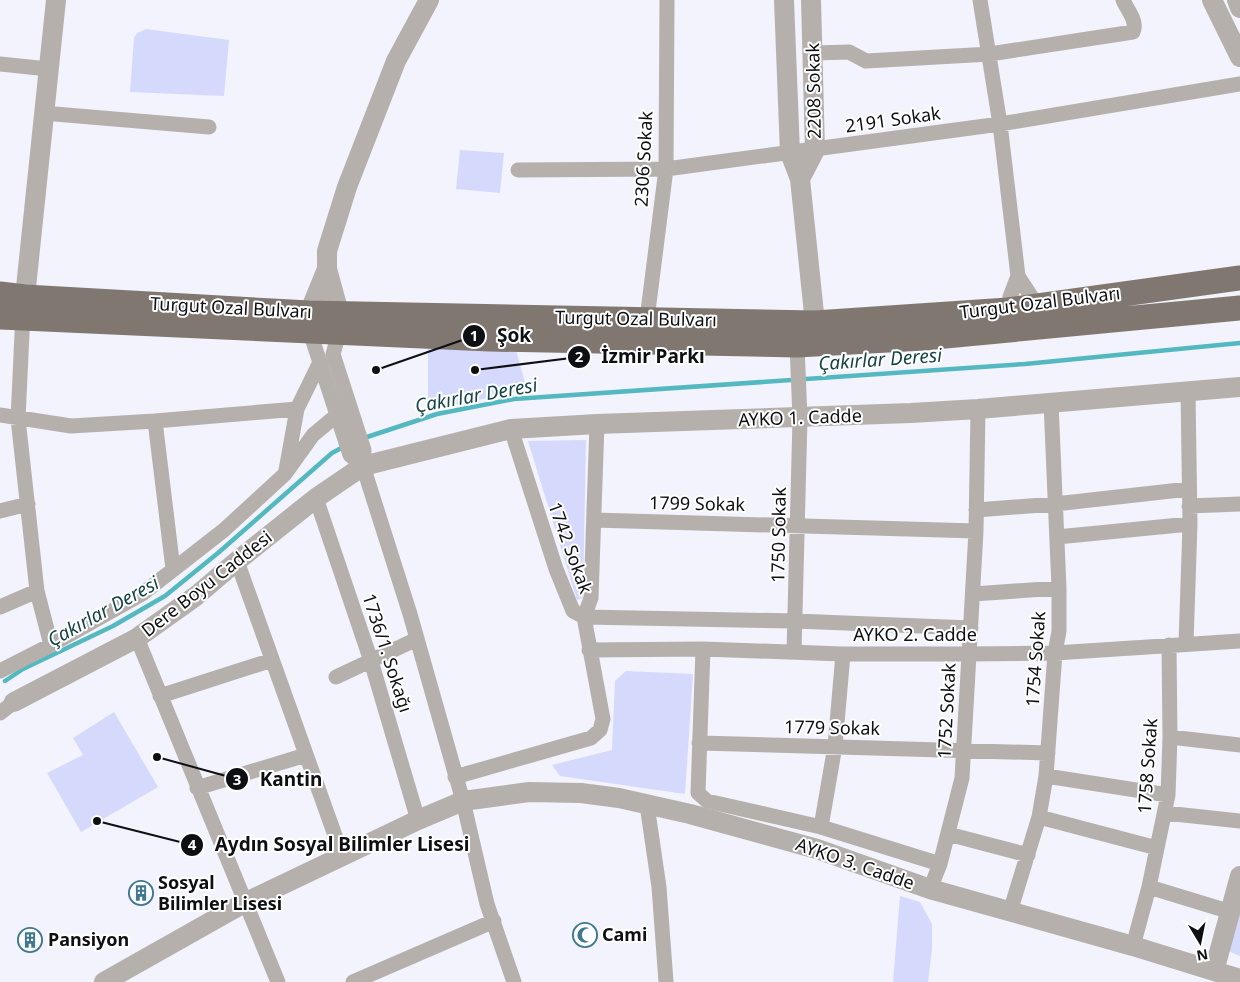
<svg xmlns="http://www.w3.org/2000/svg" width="1240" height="982" font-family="'Noto Sans',sans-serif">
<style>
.green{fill:#d5dafd}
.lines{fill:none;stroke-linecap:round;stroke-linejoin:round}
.stream{stroke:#53b8bf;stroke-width:4.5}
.minor{stroke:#b5b0ac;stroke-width:15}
.tertiary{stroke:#b5b0ac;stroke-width:20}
.primary{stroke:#807771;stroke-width:25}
.labels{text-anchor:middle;stroke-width:4;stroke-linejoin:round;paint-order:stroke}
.street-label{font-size:18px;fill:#0e0f13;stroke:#fff}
.poi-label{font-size:18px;font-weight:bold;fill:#0e0f13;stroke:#fff;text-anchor:start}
.water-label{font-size:19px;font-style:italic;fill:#154447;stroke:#fff}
.leader{fill:none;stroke:#0e0f13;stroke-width:2}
.callout-dot{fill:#0e0f13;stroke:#fff;stroke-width:2}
.mark-label{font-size:15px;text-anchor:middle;font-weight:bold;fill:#fff}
.callout-label{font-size:19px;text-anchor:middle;font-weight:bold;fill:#0e0f13;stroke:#fff;stroke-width:4;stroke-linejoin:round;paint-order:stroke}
</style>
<rect width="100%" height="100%" fill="#f2f3fd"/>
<path class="green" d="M 146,29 L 229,40 L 224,96 L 130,92 L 134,38 L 137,33 Z
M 460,150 L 504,153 L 500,193 L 456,189 Z
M 428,349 L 516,350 L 527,390 L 428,410 Z
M 586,440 L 583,598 L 577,600 L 528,441 Z
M 626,671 L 693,674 L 685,794 L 560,776 L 552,765 L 612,750 L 615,681 Z
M 114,712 L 158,787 L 81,832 L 47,773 L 83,755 L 73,738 Z
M 900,896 L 920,902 L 932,924 L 932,949 L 928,982 L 893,982 Z
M 1240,899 L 1240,956 L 1228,951 Z"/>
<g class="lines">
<path class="stream" d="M 364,438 L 437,414 L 514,399 L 1025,364 L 1240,343
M 5,681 L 23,669 L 113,626 L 165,596 L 218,553 L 332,453 L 345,446"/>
<path class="minor" d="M 980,0 L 1000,124 L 1018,276 L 1010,297 L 1008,317
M 814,53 L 849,52 L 866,61 L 990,54 L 1133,32 C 1138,21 1127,10 1123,0
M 0,64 L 48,69
M 43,113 L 209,127
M 518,170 L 666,169 L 1000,124 L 1240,84
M 1018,276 L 1031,296 L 1035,312
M 23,312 L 18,419 L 37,591 L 51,645
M 310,325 L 310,332 L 350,455 L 363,466
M 646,327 L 666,169 L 667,0
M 339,333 L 333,354 L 364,450 L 363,466 L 410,614 L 463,801 L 487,904 L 514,982
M 0,415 L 71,426 L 155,421 L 297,409
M 155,421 L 173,569
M 511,429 L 556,569 L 573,611 L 584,617 L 795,621 L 971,628
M 286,470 L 297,409 L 320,362
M 316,498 L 371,661 L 418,820
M 1189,506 L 1240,504
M 976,510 L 1055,504 L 1189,489
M 0,511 L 28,504
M 594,520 L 976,531
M 1057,537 L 1190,524
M 237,561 L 342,855
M 973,594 L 1059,588
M 0,607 L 37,591
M 137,638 L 278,982
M 1186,644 L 1190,524 L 1188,392
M 703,649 L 698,793 L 707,801 L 821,827 L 940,864
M 589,650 L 703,649 L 843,654 L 969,654 L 1055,653 L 1240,641
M 794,652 L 800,418 L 797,345
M 0,671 L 51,645 L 142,594 L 224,530 L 285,474 L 313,435 L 337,415 L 350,407
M 336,677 L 417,639
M 160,696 L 272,660
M 0,713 L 14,702
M 1170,737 L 1240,745
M 699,743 L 1048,753
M 1046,776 L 1168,795
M 455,777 L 591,738 L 600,730 L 603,719 L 584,617 L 591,598 L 597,424
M 197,788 L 306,755
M 647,805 L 659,887 L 666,982
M 1165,813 L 1240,821
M 1039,817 L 1157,848
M 821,827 L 835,746 L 843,654
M 948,834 L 1028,855
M 1149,887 L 1231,912
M 930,889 L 940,864 L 962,778 L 976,531 L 978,409
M 1010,912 L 1039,817 L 1046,776 L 1055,653 L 1059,631 L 1059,588 L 1051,403
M 1133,946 L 1149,887 L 1168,795 L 1170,737 L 1169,645
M 353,982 L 494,921"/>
<path class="tertiary" d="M 784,0 L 790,153 L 800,179 L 815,323
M 1212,0 L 1240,57
M 1237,0 L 1240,8
M 800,179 L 815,150 L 811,0
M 25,297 L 56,0
M 309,313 L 327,269
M 339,326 L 339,313 L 327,269 L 327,251 L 347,187 L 396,61 L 429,0
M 14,702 L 137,638 L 196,596 L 237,561 L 316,498 L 363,466 L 511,429 L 597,424 L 911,413 L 978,409 L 1240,387
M 1214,971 L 1240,876
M 104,982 L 244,903 L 418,820 L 463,801 L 529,792 L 581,793 L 619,798 L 690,814 L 817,849 L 930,889 L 1133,946 L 1240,979"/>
<path class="primary" d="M 0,294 L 25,297 L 309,313 L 815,323 L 1008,310 L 1240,278
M 0,317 L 489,339 L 797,345 L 924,338 L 1240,308"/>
</g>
<defs>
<symbol id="building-ring" viewBox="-11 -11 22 22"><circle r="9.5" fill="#fff" stroke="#3e7891" stroke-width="1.5"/><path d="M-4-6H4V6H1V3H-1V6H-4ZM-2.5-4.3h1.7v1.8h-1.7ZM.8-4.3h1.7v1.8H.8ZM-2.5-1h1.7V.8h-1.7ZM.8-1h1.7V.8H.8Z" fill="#3e7891"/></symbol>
<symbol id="mosque-ring" viewBox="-11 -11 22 22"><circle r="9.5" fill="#fff" stroke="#3e7891" stroke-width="1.5"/><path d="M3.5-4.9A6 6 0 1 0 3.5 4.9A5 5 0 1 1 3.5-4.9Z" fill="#3e7891"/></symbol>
</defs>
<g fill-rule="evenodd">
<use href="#building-ring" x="127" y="879" width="28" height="28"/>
<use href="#mosque-ring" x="571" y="921" width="28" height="28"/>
<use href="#building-ring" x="16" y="926" width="28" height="28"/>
</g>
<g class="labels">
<g class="street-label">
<text transform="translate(814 91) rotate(-91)" y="6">2208 Sokak</text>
<text transform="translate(893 120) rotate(-8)" y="6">2191 Sokak</text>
<text transform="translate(644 159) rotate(-87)" y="6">2306 Sokak</text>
<text transform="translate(1040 303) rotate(-7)" y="6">Turgut Ozal Bulvarı</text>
<text transform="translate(231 308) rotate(3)" y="6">Turgut Ozal Bulvarı</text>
<text transform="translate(636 319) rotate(1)" y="6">Turgut Ozal Bulvarı</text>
<text transform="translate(800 418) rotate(-2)" y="6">AYKO 1. Cadde</text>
<text transform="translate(697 504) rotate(1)" y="6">1799 Sokak</text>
<text transform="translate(779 535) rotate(-89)" y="6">1750 Sokak</text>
<text transform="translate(570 548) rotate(70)" y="6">1742 Sokak</text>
<text transform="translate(207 584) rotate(-38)" y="6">Dere Boyu Caddesi</text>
<text x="915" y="641">AYKO 2. Cadde</text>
<text transform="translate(387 653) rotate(72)" y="6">1736/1. Sokağı</text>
<text transform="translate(1036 659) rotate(-86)" y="6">1754 Sokak</text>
<text transform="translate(947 711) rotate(-87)" y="6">1752 Sokak</text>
<text transform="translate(832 728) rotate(1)" y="6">1779 Sokak</text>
<text transform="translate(1148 766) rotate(-86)" y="6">1758 Sokak</text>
<text transform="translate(855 864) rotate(19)" y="6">AYKO 3. Cadde</text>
</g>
<g class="poi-label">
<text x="158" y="889">Sosyal<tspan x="158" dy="21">Bilimler Lisesi</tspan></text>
<text x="602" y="941">Cami</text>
<text x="48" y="946">Pansiyon</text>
</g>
<g class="water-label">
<text transform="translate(880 359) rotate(-4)" y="7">Çakırlar Deresi</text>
<text transform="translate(476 395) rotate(-10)" y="7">Çakırlar Deresi</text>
<text transform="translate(103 611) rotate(-29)" y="7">Çakırlar Deresi</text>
</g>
</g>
<path class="leader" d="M376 370L474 336M475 370L579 357M157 757L237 779M97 821L192 845"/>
<g class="callout-dot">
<circle cx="376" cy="370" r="5"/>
<circle cx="475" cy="370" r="5"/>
<circle cx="157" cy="757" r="5"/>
<circle cx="97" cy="821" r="5"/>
<circle cx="474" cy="336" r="12"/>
<circle cx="579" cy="357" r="12"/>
<circle cx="237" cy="779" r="12"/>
<circle cx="192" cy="845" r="12"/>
</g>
<g class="mark-label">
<text x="474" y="341">1</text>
<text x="579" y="362">2</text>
<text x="237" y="785">3</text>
<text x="192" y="850">4</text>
</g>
<g class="callout-label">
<text x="514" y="342">Şok</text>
<text x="653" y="363">İzmir Parkı</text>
<text x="291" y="786">Kantin</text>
<text x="342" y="851">Aydın Sosyal Bilimler Lisesi</text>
</g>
<g transform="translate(1200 942) rotate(170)" stroke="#ffffff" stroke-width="4" paint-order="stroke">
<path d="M0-4L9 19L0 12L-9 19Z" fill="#0e0f13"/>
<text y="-8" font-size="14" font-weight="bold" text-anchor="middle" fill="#0e0f13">N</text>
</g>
</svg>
